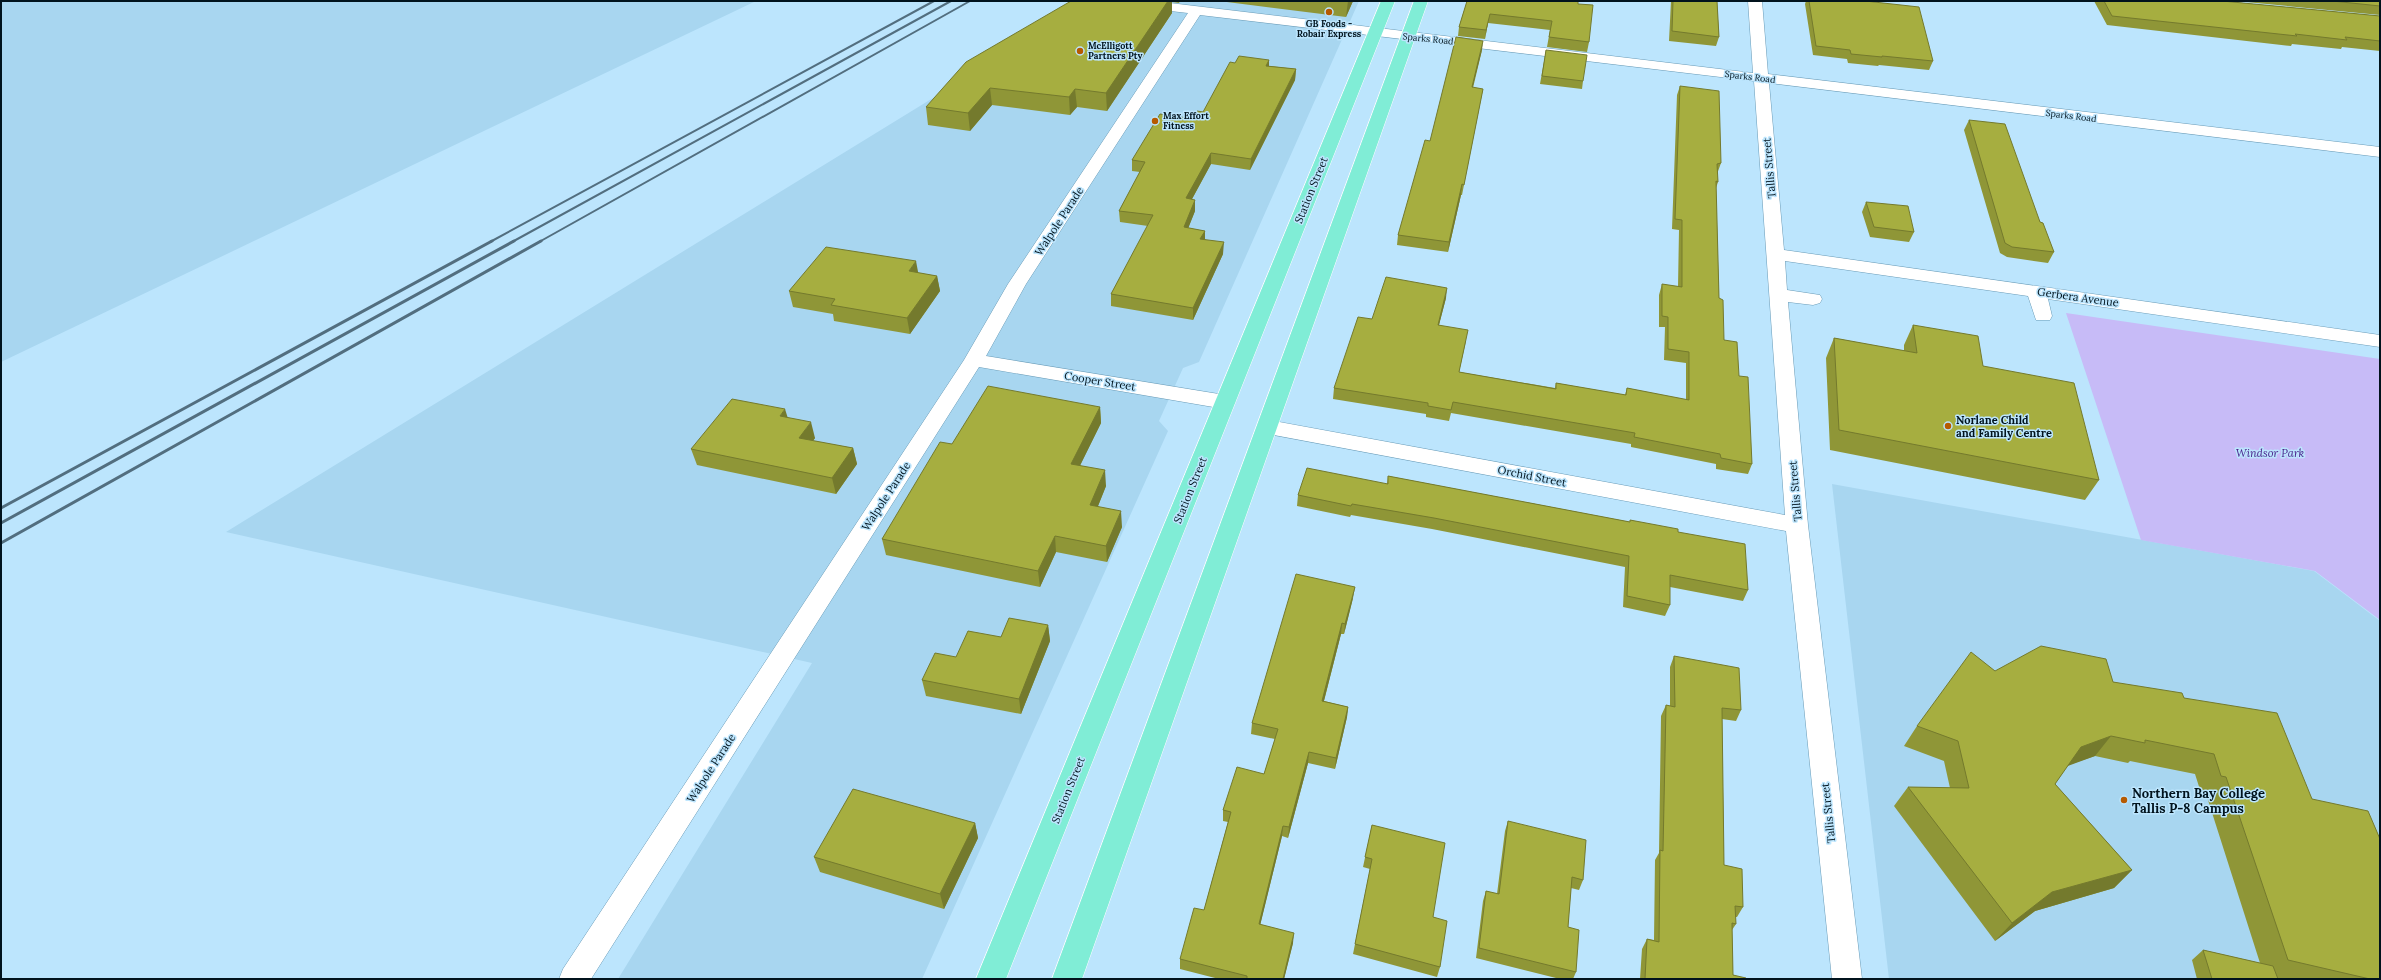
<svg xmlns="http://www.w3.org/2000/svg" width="2381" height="980" font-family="Lora,serif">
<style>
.built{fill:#a8d6f0}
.green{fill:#c7bbf7}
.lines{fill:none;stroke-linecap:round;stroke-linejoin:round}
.minor-casing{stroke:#699bb7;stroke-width:1}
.major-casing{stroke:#fff;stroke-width:1}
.minor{fill:#fff;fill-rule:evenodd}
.major{fill:#80edd6;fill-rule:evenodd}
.rail-far1{stroke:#526e7f;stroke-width:2}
.rail{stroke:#526e7f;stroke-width:3}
.wall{fill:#8f9637}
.shaded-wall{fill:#747a2d}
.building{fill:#a6ae40;stroke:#747a2d}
.poi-dot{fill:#b65a00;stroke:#bce5fd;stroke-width:1.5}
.labels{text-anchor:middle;stroke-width:3;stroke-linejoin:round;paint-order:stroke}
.far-poi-label{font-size:9px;font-weight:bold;fill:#01131d;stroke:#bce5fd;text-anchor:start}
.far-street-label{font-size:9px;fill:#01131d;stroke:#bce5fd}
.street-label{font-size:11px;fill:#01131d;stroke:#bce5fd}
.poi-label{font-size:11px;font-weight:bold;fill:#01131d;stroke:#bce5fd;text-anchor:start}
.park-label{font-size:11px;font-style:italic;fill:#48218b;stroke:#bce5fd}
.near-poi-label{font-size:13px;font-weight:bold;fill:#01131d;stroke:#bce5fd;text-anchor:start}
</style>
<rect width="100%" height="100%" fill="#bce5fd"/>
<path class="built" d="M 1,1 L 756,1 L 1,362 Z
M 1091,1 L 1359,1 L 1199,362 L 1183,368 L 1159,421 L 1168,431 L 922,979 L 618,979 L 812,663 L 226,532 Z
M 1832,484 L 2314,571 L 2380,621 L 2380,979 L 1889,979 Z"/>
<path class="green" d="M 2066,313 L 2380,359 L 2380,620 L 2315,571 L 2141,540 Z"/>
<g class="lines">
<defs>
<path id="minor" d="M 1112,1 L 1153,1 L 1753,73 L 1748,1 L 1762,1 L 1768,74 L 2380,147 L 2380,157 L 1769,83 L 1784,250 L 2380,335 L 2380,347 L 2048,299 L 2052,316 L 2050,320 L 2036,320 L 2028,296 L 1785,261 L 1787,290 L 1820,295 L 1822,299 L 1820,303 L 1813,305 L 1788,302 L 1808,525 L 1862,979 L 1832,979 L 1786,531 L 1268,434 L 1261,432 L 1258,427 L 1261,422 L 1268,420 L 1785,515 L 1754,81 L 1200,15 L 1026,284 L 986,356 L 1225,395 L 1232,397 L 1235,402 L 1232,407 L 1225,409 L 979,367 L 591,979 L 559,979 L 563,969 L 964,360 L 1008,284 L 1188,13 L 1119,5 Z"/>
<path id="major" d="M 1381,1 L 1395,1 L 1006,979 L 976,979 Z
M 1414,1 L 1428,1 L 1082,979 L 1052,979 Z"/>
</defs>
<use href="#minor" class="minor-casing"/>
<use href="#major" class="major-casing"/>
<use href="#minor" class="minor"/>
<use href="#major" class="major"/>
<path class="rail-far1" d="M 490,242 L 934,1
M 512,242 L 951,1
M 539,242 L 970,1"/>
<path class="rail" d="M 1,508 L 492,241
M 1,523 L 514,241
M 1,543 L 541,241"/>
</g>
<path class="wall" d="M 1071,1 L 1180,1 L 1179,3 L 1172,2 L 1172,13 L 1107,111 L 1077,107 L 1070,115 L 992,105 L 970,131 L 928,125 L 926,107 Z
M 1219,1 L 1353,1 L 1346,17 Z
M 1467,1 L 1578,4 L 1589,42 L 1587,52 L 1547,47 L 1550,30 L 1488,23 L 1485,39 L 1458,36 L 1459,27 Z
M 1671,1 L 1717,1 L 1719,37 L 1716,46 L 1669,41 Z
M 1806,1 L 1865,1 L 1933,61 L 1929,70 L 1879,65 L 1878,66 L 1848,63 L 1847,59 L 1813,55 L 1805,4 Z
M 2094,1 L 2222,1 L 2380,16 L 2380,51 L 2342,47 L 2341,49 L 2292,44 L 2291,46 L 2107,25 Z
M 2235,1 L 2380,1 L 2380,15 Z
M 1482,50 L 1473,88 L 1483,89 L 1462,195 L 1461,195 L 1448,252 L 1397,245 L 1398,235 L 1430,141 Z
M 1546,50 L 1583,81 L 1582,89 L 1540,84 Z
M 1269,60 L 1269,66 L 1296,69 L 1295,80 L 1250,170 L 1211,164 L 1192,199 L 1195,211 L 1188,228 L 1205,231 L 1205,239 L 1223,254 L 1193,320 L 1111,306 L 1111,294 L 1148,226 L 1120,222 L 1119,211 L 1140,172 L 1132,171 L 1132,160 L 1203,112 L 1235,63 Z
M 1680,86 L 1721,163 L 1717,174 L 1718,182 L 1716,188 L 1719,298 L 1724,340 L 1739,376 L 1752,464 L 1748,474 L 1716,469 L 1716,464 L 1631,447 L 1631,444 L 1451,413 L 1449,421 L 1426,417 L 1426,414 L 1333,399 L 1334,388 L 1372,319 L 1446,298 L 1439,325 L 1466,341 L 1459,372 L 1555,388 L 1556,383 L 1625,395 L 1627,388 L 1686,400 L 1686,363 L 1664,360 L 1665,327 L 1659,327 L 1659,295 L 1662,284 L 1678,287 L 1679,230 L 1672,229 L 1677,95 Z
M 1969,120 L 2040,222 L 2054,252 L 2048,263 L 2007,257 L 2000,253 L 1964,130 Z
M 1866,202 L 1914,232 L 1909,242 L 1870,237 L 1862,212 Z
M 918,273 L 937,276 L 940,291 L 910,334 L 834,321 L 833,314 L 793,307 L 789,291 Z
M 1913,325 L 1983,366 L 2099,480 L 2085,500 L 1830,450 L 1826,358 L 1834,338 L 1904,351 L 1904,345 Z
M 1100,407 L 1101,423 L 1080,465 L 1106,486 L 1098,506 L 1122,527 L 1107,562 L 1056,552 L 1040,587 L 886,555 L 882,539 L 952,444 Z
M 787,417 L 815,438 L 813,441 L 853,448 L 857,464 L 836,494 L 697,465 L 691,449 Z
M 1388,476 L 1630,522 L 1630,520 L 1678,532 L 1748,590 L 1743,601 L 1670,587 L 1670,605 L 1665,616 L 1623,607 L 1625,567 L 1432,529 L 1351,515 L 1350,517 L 1297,506 L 1298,495 L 1387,484 Z
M 1353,598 L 1344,634 L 1341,634 L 1324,701 L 1348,707 L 1347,717 L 1335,769 L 1308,763 L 1288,838 L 1282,836 L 1260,925 L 1293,943 L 1284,979 L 1219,979 L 1180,969 L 1180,959 L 1204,910 L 1228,822 L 1223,821 L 1223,810 L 1264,774 L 1275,739 L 1251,734 L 1252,723 Z
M 1048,625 L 1050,641 L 1021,714 L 926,696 L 922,680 L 956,657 L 1001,637 Z
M 1674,656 L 1741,710 L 1736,721 L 1722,719 L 1724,865 L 1743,907 L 1737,917 L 1735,917 L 1736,924 L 1732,930 L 1733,975 L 1746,979 L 1640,979 L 1642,949 L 1647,939 L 1654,940 L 1655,860 L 1659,853 L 1661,716 L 1666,705 L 1670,706 L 1670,667 Z
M 1995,671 L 2113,682 L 2184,698 L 2380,979 L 2197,979 L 2192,960 L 2203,950 L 2260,963 L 2207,797 L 2202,796 L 2195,774 L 2130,761 L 2128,763 L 2095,756 L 2068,765 L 2055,784 L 2132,870 L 2114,888 L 2035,911 L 1995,941 L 1894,806 L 1908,787 L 1950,788 L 1944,761 L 1904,746 L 1917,726 Z
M 1508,821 L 1583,880 L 1579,890 L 1571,888 L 1568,927 L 1576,972 L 1573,979 L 1560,979 L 1476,958 L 1483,901 L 1486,891 L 1497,894 L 1505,831 Z
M 975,823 L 978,838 L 944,909 L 820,872 L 814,857 Z
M 1372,825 L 1433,917 L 1440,967 L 1437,977 L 1353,954 L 1370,869 L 1363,867 Z"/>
<path class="shaded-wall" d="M 1168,1 L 1172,1 L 1172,13 L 1107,111 L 1106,93 Z
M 1348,1 L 1353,1 L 1346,17 Z
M 1490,14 L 1488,23 L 1485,39 L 1486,30 Z
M 1483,41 L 1482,50 L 1470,97 L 1472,87 Z
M 1269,60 L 1269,71 L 1266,66 Z
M 1296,69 L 1295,80 L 1250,170 L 1251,159 Z
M 990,88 L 992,105 L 970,131 L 968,113 Z
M 1075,89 L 1077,107 L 1070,115 L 1069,97 Z
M 1211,153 L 1211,164 L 1186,210 L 1186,198 Z
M 1462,184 L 1461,195 L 1448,252 L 1449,242 Z
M 1195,200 L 1195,211 L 1184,239 L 1184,227 Z
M 1205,231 L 1205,242 L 1200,239 Z
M 1224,242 L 1223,254 L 1193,320 L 1193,308 Z
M 916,261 L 919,277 L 909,271 Z
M 937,276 L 940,291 L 910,334 L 907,318 Z
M 1447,288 L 1446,298 L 1436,336 L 1438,325 Z
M 1100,407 L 1101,423 L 1073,480 L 1071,464 Z
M 785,409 L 790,425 L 780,416 Z
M 811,422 L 815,438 L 803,454 L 799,438 Z
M 853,448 L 857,464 L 836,494 L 832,478 Z
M 1105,470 L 1106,486 L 1092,521 L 1090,505 Z
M 1121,511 L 1122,527 L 1107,562 L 1106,546 Z
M 1055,536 L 1056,552 L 1040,587 L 1038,571 Z
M 1355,587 L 1353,598 L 1344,634 L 1345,624 Z
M 1342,623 L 1341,634 L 1321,712 L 1322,701 Z
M 1048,625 L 1050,641 L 1021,714 L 1019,699 Z
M 1348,707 L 1347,717 L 1335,769 L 1336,758 Z
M 2111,736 L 2095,756 L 2065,767 L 2081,747 Z
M 1309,752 L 1308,763 L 1288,838 L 1289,827 Z
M 975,823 L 978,838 L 944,909 L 940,894 Z
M 1283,826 L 1282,836 L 1258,934 L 1259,924 Z
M 2132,870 L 2114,888 L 2035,911 L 1995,941 L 2012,923 L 2052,892 Z
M 1294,933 L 1293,943 L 1284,979 L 1283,979 Z"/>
<path class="building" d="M 1071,1 L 1168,1 L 1106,93 L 1075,89 L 1069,97 L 990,88 L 968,113 L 926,107 L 966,62 Z
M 1467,1 L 1578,1 L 1578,4 L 1593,5 L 1589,42 L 1549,37 L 1552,21 L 1490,14 L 1486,30 L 1459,27 Z
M 1673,1 L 1717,1 L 1719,37 L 1672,31 Z
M 1809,1 L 1865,1 L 1919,7 L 1933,61 L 1882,56 L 1882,57 L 1851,54 L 1850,50 L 1816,46 Z
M 2104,1 L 2222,1 L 2380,16 L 2380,41 L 2345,37 L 2347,40 L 2295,34 L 2297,36 L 2112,16 Z
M 2332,1 L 2380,1 L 2380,6 Z
M 1456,37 L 1483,41 L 1472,87 L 1483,89 L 1464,185 L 1462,184 L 1449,242 L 1398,235 L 1425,140 L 1430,141 Z
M 1546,50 L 1587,55 L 1583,81 L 1542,76 Z
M 1239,56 L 1269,60 L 1266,66 L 1296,69 L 1251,159 L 1211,153 L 1186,198 L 1195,200 L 1184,227 L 1205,231 L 1200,239 L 1224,242 L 1193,308 L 1111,294 L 1153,215 L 1119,211 L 1145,162 L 1132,160 L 1160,114 L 1194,119 L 1197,111 L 1203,112 L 1230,62 L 1235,63 Z
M 1680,86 L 1719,91 L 1721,163 L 1717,164 L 1718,182 L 1716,181 L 1719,298 L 1723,300 L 1724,340 L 1737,342 L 1739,376 L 1748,377 L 1752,464 L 1721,458 L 1720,454 L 1634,437 L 1635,433 L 1453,402 L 1451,410 L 1428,406 L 1428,403 L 1334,388 L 1358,317 L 1372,319 L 1386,277 L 1447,288 L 1438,325 L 1468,330 L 1459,372 L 1556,389 L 1556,383 L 1626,395 L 1627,388 L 1689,400 L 1689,352 L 1668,349 L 1668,317 L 1662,316 L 1662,284 L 1682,287 L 1682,220 L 1675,219 Z
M 1969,120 L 2005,124 L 2040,222 L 2043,223 L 2054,252 L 2012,247 L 2005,243 Z
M 1866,202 L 1908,206 L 1914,232 L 1874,227 Z
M 826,247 L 916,261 L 909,271 L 937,276 L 907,318 L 831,305 L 835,299 L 789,291 Z
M 1913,325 L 1978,336 L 1983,366 L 2074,383 L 2099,480 L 1839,430 L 1834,338 L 1917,353 Z
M 988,386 L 1100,407 L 1071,464 L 1105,470 L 1090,505 L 1121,511 L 1106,546 L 1055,536 L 1038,571 L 882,539 L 940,442 L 952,444 Z
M 732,399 L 785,409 L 780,416 L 811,422 L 799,438 L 853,448 L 832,478 L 691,449 Z
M 1307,468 L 1388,484 L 1388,476 L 1630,522 L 1630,520 L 1678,529 L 1678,532 L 1745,544 L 1748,590 L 1670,575 L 1670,605 L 1627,596 L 1629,556 L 1434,518 L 1352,504 L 1351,506 L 1298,495 Z
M 1296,574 L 1355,587 L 1345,624 L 1342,623 L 1322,701 L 1348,707 L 1336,758 L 1309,752 L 1289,827 L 1283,826 L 1259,924 L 1294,933 L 1283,979 L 1247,979 L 1247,976 L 1180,959 L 1194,908 L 1204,910 L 1231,812 L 1223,810 L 1237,767 L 1264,774 L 1278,729 L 1252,723 Z
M 1009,618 L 1048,625 L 1019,699 L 922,680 L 935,653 L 956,657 L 968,631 L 1001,637 Z
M 2041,646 L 2106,659 L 2113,682 L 2182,693 L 2184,698 L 2277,713 L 2312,799 L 2368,811 L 2380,839 L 2380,979 L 2370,979 L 2288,960 L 2226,777 L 2221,776 L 2214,754 L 2145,740 L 2145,743 L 2111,736 L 2081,747 L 2055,784 L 2132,870 L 2052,892 L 2012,923 L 1908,787 L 1969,788 L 1958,741 L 1917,726 L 1971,652 L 1995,671 Z
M 1674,656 L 1739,668 L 1741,710 L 1722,708 L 1724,865 L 1742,869 L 1743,907 L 1735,906 L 1736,924 L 1732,923 L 1733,975 L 1746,978 L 1746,979 L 1645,979 L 1647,939 L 1659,942 L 1660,850 L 1663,851 L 1666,705 L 1675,707 Z
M 853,789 L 975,823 L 940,894 L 814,857 Z
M 1508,821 L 1586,840 L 1583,880 L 1572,877 L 1568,927 L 1579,930 L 1576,972 L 1479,948 L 1486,891 L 1499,894 Z
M 1372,825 L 1445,843 L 1433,917 L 1447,921 L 1440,967 L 1355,944 L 1372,859 L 1365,857 Z
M 2203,950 L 2273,966 L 2278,979 L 2212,979 Z"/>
<g class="poi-dot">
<circle cx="1329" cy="12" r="4"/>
<circle cx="1080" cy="51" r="4"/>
<circle cx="1155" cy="121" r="4"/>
<circle cx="1948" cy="426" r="4"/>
<circle cx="2124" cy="800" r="4"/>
</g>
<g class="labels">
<g class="far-poi-label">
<text x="1329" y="27" text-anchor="middle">GB Foods -<tspan x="1329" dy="10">Robair Express</tspan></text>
<text x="1088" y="49">McElligott<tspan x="1088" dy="10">Partners Pty</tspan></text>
<text x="1163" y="119">Max Effort<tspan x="1163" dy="10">Fitness</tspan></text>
</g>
<g class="far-street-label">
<text transform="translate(1428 39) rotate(6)" y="3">Sparks Road</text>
<text transform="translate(1750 77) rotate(7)" y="3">Sparks Road</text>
<text transform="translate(2071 116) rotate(7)" y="3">Sparks Road</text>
</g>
<g class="street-label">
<text transform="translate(1769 168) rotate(-95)" y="4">Tallis Street</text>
<text transform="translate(1311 190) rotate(-68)" y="4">Station Street</text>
<text transform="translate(1059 221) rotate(-57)" y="4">Walpole Parade</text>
<text transform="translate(2078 297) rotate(8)" y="4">Gerbera Avenue</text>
<text transform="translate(1100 381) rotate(9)" y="4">Cooper Street</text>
<text transform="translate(1532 476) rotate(11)" y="4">Orchid Street</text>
<text transform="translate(1190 490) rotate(-68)" y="4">Station Street</text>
<text transform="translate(1795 491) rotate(-95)" y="4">Tallis Street</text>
<text transform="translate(886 496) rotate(-57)" y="4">Walpole Parade</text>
<text transform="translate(711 768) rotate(-57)" y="4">Walpole Parade</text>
<text transform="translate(1068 790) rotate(-68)" y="4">Station Street</text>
<text transform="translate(1828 813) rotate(-96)" y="4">Tallis Street</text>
</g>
<g class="poi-label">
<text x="1956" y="424">Norlane Child<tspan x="1956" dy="13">and Family Centre</tspan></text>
</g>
<g class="park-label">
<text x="2270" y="457">Windsor Park</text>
</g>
<g class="near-poi-label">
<text x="2132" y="798">Northern Bay College<tspan x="2132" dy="15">Tallis P-8 Campus</tspan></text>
</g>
</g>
<rect width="2381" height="980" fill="none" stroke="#01131d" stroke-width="4"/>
</svg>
